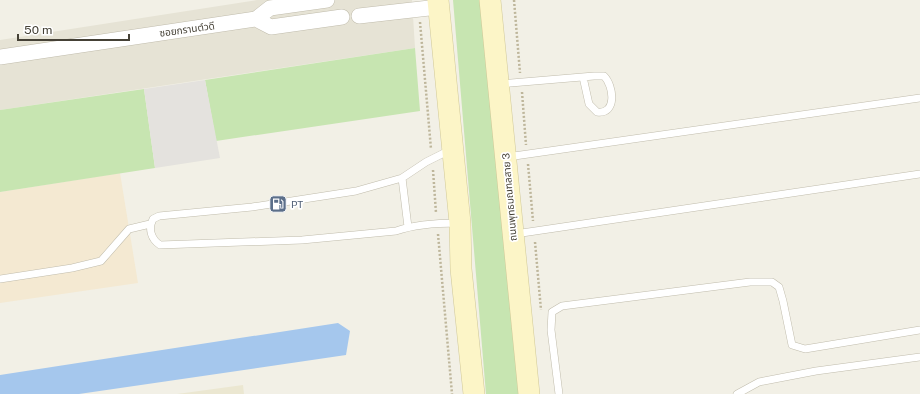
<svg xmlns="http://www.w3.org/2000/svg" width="920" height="394" font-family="'Public Sans','Noto Sans Thai',sans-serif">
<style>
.residential{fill:#e6e3d5}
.commercial{fill:#f4e9d2}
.education{fill:#ebe7d1}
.green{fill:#c7e5b1}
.parking{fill:#e4e2de}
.water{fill:#a5c7ed}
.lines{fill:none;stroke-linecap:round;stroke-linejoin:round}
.service-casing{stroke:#c0bcac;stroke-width:8}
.minor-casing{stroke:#c0bcac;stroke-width:16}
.secondary-casing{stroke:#d0c898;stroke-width:22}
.path{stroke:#beb69b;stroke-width:2.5;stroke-dasharray:2 2;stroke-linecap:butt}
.service{stroke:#fff;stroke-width:7}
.minor{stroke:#fff;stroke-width:15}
.secondary{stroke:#fcf5c7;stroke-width:21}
.labels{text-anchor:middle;stroke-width:3.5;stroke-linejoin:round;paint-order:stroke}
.street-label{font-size:10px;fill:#454136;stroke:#fff}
.service-label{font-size:10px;fill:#4e5e75;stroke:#fff;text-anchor:start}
</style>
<rect width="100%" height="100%" fill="#f2f0e6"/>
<path class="residential" d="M 257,0 L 412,0 L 415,48 L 0,110 L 0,40 Z"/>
<path class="commercial" d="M 120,173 L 138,283 L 0,303 L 0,192 Z"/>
<path class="education" d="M 243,385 L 244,394 L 177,394 Z"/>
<path class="green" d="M 453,0 L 483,0 L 519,394 L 486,394 Z
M 415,48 L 420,111 L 216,141 L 205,80 Z
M 144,89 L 155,168 L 0,192 L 0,110 Z"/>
<path class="parking" d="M 205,80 L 220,158 L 155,168 L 144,89 Z"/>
<path class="water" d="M 338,323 L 350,331 L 346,355 L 79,394 L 0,394 L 0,375 Z"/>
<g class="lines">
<defs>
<path id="service" d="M 500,84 L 594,76 L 604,76 C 614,86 617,115 597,112 L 589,104 L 583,77
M 450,150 L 426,162 L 402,178 L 356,191 L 252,207 L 159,216 L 153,219 C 148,229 151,239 160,245 L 302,240 L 396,231 C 416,224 437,223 458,223
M 507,157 L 920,98
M 402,178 L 408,227
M 515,234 L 920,174
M 0,279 L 72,268 L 101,261 L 129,229 L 150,224
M 559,394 L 551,330 L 552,312 L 562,306 L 750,282 L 772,282 L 779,287 L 783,301 L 792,345 L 805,349 L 920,330
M 737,394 L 759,382 L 816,371 L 920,357"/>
<path id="minor" d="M 359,16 L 438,7
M 256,19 L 271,27 L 342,17
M 0,57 L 256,19 L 270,8 L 327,0"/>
<path id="secondary" d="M 438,0 L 460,223 L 461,269 L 474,394
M 490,0 L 529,394"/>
</defs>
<use href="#service" class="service-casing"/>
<use href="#minor" class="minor-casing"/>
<use href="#secondary" class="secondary-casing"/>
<path class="path" d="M 514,0 L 520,73
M 420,22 L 431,149
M 522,92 L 526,145
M 528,164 L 533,221
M 433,170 L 436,213
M 438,234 L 452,394
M 535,242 L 541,310"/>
<use href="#service" class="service"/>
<use href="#minor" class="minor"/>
<use href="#secondary" class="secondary"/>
</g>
<defs>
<symbol id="fuel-square" viewBox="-11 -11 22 22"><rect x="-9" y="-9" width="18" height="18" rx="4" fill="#5c6f8a" stroke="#fff"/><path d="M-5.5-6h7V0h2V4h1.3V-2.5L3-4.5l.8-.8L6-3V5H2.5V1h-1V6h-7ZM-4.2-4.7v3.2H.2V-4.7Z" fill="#fff"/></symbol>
</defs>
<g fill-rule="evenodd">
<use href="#fuel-square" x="268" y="194" width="20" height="20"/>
</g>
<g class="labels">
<g class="street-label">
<text transform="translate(187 29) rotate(-8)" y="4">ซอยกรานต์วดี</text>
<text transform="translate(509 197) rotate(-95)" y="4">ถนนพุทธมณฑลสาย 3</text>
</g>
<g class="service-label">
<text x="291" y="208">PT</text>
</g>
</g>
<path d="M18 34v6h111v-6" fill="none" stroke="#454136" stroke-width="2"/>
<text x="24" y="34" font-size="12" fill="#454136" stroke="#ffffff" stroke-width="3" paint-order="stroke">50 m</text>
</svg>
